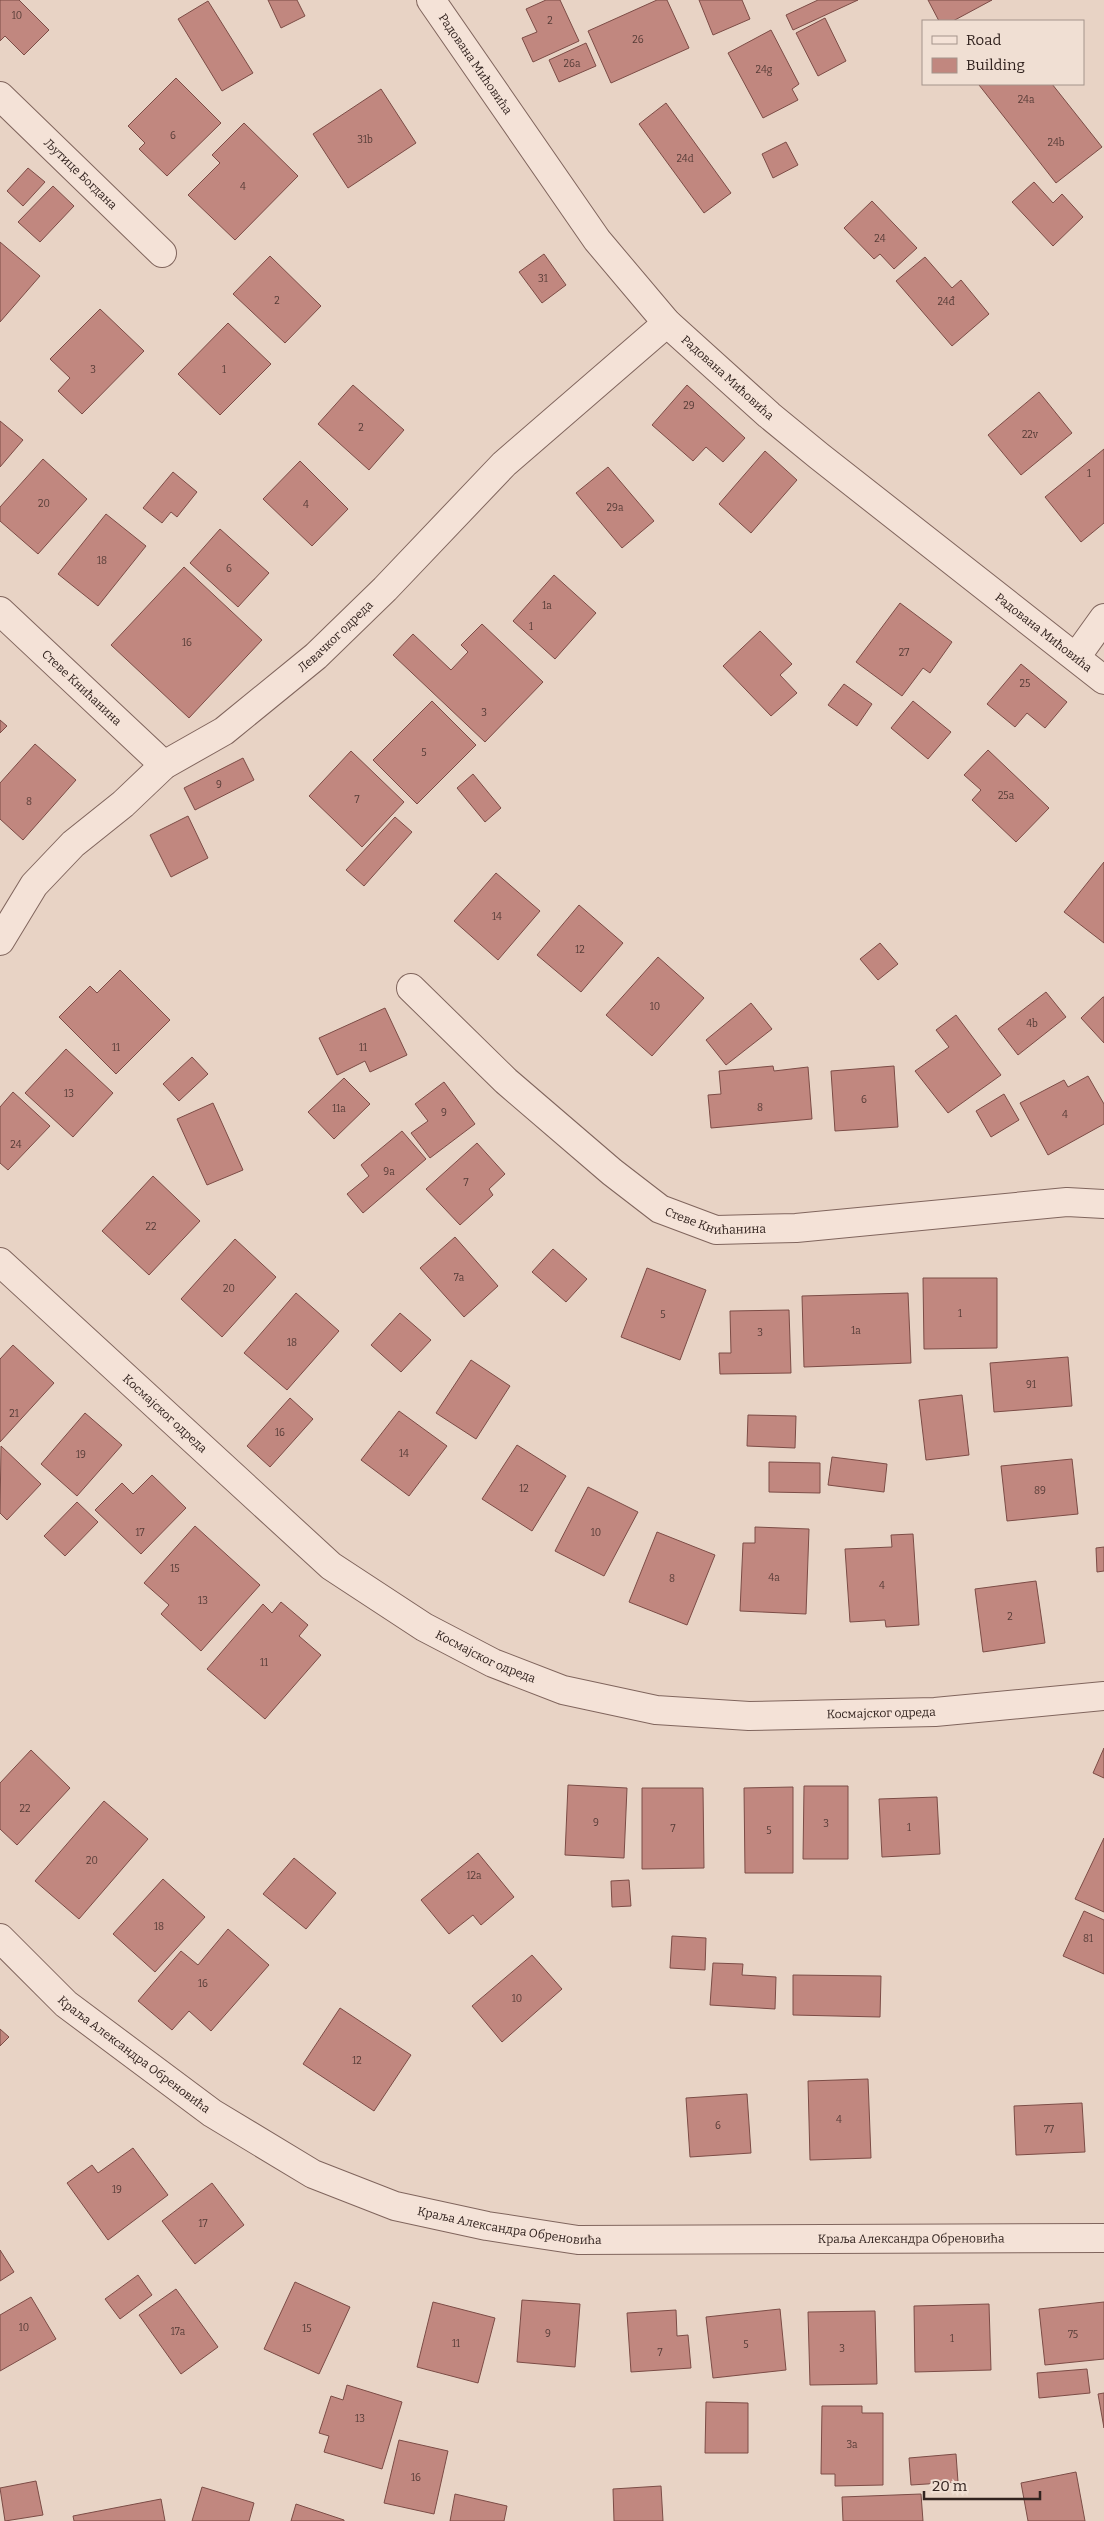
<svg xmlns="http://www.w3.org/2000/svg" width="1104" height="2521" font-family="Bitter,serif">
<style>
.building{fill:#c1877f;stroke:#7c4c46}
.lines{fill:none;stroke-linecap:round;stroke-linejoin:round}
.minor-casing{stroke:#80655d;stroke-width:30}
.tertiary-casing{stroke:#80655d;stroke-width:30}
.minor{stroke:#f4e2d7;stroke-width:28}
.tertiary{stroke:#f4e2d7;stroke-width:28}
.labels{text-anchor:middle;stroke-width:4.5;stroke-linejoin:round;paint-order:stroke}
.number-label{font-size:10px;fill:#563c37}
.street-label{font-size:12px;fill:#32231f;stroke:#f0dfd3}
</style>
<rect width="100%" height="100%" fill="#e8d3c5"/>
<path class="building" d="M 0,0 L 19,0 L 49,30 L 24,55 L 5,36 L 0,41 Z
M 268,0 L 297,0 L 305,16 L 281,28 Z
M 546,0 L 560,0 L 579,41 L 533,62 L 522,38 L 537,32 L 526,9 Z
M 657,0 L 667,0 L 689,48 L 611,83 L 588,31 Z
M 699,0 L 742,0 L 750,19 L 713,35 Z
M 818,0 L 858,0 L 793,30 L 786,15 Z
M 928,0 L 992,0 L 953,21 L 939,21 Z
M 208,1 L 253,73 L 222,91 L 178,19 Z
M 825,18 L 846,61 L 818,76 L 796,33 Z
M 771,30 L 799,84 L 792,89 L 798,100 L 763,118 L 728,53 Z
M 586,43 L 596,66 L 559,82 L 549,60 Z
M 176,78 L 221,123 L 167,176 L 139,149 L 145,143 L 128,126 Z
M 981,84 L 1052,84 L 1102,147 L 1056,183 L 979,85 Z
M 381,89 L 416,143 L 348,188 L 313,134 Z
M 666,103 L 731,193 L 704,213 L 639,124 Z
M 244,123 L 298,176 L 235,240 L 188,195 L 220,163 L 212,155 Z
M 786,142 L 798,165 L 773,178 L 762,154 Z
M 28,168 L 45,182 L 23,206 L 7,191 Z
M 1034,182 L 1053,203 L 1062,194 L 1083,217 L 1053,246 L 1012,202 Z
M 53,186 L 74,206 L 40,242 L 18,222 Z
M 872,201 L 917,248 L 894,269 L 880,254 L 874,259 L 844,228 Z
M 0,242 L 40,276 L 0,322 Z
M 544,254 L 566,285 L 542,303 L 519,272 Z
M 270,256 L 321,306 L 285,343 L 233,294 Z
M 925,257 L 952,288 L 961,280 L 989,314 L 952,346 L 896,281 Z
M 100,309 L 144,351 L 82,414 L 58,391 L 70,378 L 50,359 Z
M 228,323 L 271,364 L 220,415 L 178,374 Z
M 353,385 L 404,430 L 369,470 L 318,424 Z
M 687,385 L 745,438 L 723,462 L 706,447 L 693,461 L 652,425 Z
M 1039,392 L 1072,433 L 1021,475 L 988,435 Z
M 0,421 L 23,440 L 0,467 Z
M 1104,449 L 1104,523 L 1081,542 L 1045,497 Z
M 765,451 L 797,480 L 751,533 L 719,504 Z
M 43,459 L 87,499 L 38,554 L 0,521 L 0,507 Z
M 300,461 L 348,509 L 312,546 L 263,499 Z
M 608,467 L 654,521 L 622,548 L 576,493 Z
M 173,472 L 197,492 L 177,517 L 171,512 L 162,523 L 143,508 Z
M 106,514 L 146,546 L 98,606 L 58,574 Z
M 220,529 L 269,573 L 238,607 L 190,563 Z
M 184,567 L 262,640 L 189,718 L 111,645 Z
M 554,575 L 596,613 L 555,659 L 513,621 Z
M 900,603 L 952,642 L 930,673 L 923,668 L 902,696 L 856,662 Z
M 482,624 L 543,682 L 485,742 L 393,655 L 413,634 L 451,670 L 468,652 L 461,645 Z
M 760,631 L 792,664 L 780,675 L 797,693 L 771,716 L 723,666 Z
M 1021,664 L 1067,702 L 1045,728 L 1027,713 L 1015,727 L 987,704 Z
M 844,684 L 872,704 L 857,726 L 828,705 Z
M 432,701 L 476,745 L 417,804 L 373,760 Z
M 913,701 L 951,732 L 928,759 L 891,728 Z
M 0,720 L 7,726 L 0,733 Z
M 35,744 L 76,780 L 23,840 L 0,819 L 0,783 Z
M 988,750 L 1049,808 L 1016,842 L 972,800 L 981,790 L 964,775 Z
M 351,751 L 404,802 L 362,847 L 309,796 Z
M 243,758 L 254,780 L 195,810 L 184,788 Z
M 473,774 L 501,808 L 485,822 L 457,788 Z
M 188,816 L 208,858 L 171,877 L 150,835 Z
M 395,817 L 412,832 L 364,886 L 346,870 Z
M 1104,862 L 1104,943 L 1064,912 Z
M 496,873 L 540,911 L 498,960 L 454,921 Z
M 579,905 L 623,943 L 581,992 L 537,955 Z
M 880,943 L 898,964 L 878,980 L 860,959 Z
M 658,957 L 704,998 L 652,1056 L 606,1015 Z
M 120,970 L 170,1020 L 116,1074 L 59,1017 L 90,986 L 97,993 Z
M 1046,992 L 1066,1017 L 1018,1055 L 998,1029 Z
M 1103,997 L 1104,997 L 1104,1043 L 1081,1018 Z
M 751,1003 L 772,1029 L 726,1065 L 706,1040 Z
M 385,1008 L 407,1055 L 370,1072 L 365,1061 L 337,1075 L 319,1038 Z
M 956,1015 L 1001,1075 L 948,1113 L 915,1071 L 949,1047 L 936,1030 Z
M 66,1049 L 113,1093 L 73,1137 L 25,1093 Z
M 192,1057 L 208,1074 L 179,1101 L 163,1084 Z
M 773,1066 L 774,1071 L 808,1067 L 812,1119 L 711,1128 L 708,1095 L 721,1094 L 719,1071 Z
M 894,1066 L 898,1127 L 835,1131 L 831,1071 Z
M 1088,1076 L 1104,1104 L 1104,1124 L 1048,1155 L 1020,1103 L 1064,1080 L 1068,1087 Z
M 344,1078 L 370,1104 L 334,1139 L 308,1112 Z
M 444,1082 L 475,1124 L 430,1158 L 411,1133 L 428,1121 L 415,1104 Z
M 13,1092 L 50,1126 L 8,1170 L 0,1163 L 0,1107 Z
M 1004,1094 L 1019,1120 L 991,1137 L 976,1111 Z
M 213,1103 L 243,1170 L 207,1185 L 177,1119 Z
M 402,1131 L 426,1159 L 363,1213 L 347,1194 L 369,1176 L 361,1165 Z
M 477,1143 L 505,1174 L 489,1189 L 493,1195 L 460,1225 L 426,1189 Z
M 153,1176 L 200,1221 L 149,1275 L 102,1231 Z
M 455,1237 L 498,1286 L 464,1317 L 420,1268 Z
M 235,1239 L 276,1277 L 222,1337 L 181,1299 Z
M 553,1249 L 587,1279 L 566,1302 L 532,1272 Z
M 647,1268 L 706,1290 L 680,1360 L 621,1337 Z
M 923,1278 L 997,1278 L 997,1348 L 924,1349 Z
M 296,1293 L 339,1331 L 287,1390 L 244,1353 Z
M 908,1293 L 911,1363 L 804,1367 L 802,1296 Z
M 789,1310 L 791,1373 L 720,1374 L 719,1353 L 731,1353 L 730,1311 Z
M 400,1313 L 431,1340 L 401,1372 L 371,1345 Z
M 13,1345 L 54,1383 L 0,1442 L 0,1359 Z
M 1068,1357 L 1072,1406 L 994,1412 L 990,1363 Z
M 471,1360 L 510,1386 L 476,1439 L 436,1413 Z
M 962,1395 L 969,1455 L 926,1460 L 919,1400 Z
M 290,1398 L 313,1419 L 270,1467 L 247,1446 Z
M 399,1411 L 447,1446 L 409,1496 L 361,1460 Z
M 85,1413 L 122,1445 L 77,1496 L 41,1464 Z
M 748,1415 L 796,1416 L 795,1448 L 747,1446 Z
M 517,1445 L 566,1476 L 532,1531 L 482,1499 Z
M 1,1446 L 41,1484 L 7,1520 L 0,1513 Z
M 832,1457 L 887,1464 L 884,1492 L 828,1485 Z
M 1072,1459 L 1078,1514 L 1007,1521 L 1001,1466 Z
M 769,1462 L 820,1463 L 820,1493 L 769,1492 Z
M 152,1475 L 186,1508 L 141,1554 L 95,1510 L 122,1483 L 133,1494 Z
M 588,1487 L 638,1512 L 604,1576 L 555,1551 Z
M 77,1502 L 98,1522 L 65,1556 L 44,1536 Z
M 195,1526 L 260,1585 L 201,1651 L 161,1614 L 169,1605 L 144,1583 Z
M 755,1527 L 809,1529 L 806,1614 L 740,1611 L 743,1543 L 755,1543 Z
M 657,1532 L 715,1555 L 687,1625 L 629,1602 Z
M 913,1534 L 919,1625 L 886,1627 L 885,1620 L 850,1622 L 845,1549 L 892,1547 L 891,1535 Z
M 1104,1547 L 1104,1571 L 1097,1572 L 1096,1548 Z
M 1036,1581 L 1045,1643 L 983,1652 L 975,1589 Z
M 281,1602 L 308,1625 L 299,1636 L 321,1655 L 265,1719 L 207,1669 L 263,1604 L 272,1613 Z
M 1104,1748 L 1104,1778 L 1093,1773 Z
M 31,1750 L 70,1788 L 17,1845 L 0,1829 L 0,1783 Z
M 568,1785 L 627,1788 L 624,1858 L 565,1855 Z
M 804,1786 L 848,1786 L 848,1859 L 803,1859 Z
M 793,1787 L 793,1873 L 745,1873 L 744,1788 Z
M 642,1788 L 703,1788 L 704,1868 L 642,1869 Z
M 937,1797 L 940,1854 L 882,1857 L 879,1799 Z
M 104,1801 L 148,1839 L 79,1919 L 35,1881 Z
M 1104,1838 L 1104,1912 L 1075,1899 Z
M 478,1853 L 514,1897 L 481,1925 L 473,1915 L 449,1934 L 421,1900 Z
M 294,1858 L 336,1893 L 306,1929 L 263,1894 Z
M 163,1879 L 205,1917 L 155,1972 L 113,1934 Z
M 629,1880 L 631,1906 L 612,1907 L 611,1881 Z
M 1084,1911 L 1104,1920 L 1104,1974 L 1063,1956 Z
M 228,1929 L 269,1965 L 211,2031 L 189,2011 L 172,2030 L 138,2001 L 181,1951 L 198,1965 Z
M 672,1936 L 706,1938 L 705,1970 L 670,1968 Z
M 532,1955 L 562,1989 L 502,2042 L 472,2006 Z
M 713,1963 L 743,1964 L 742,1975 L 776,1977 L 775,2009 L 710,2005 Z
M 793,1975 L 881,1976 L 880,2017 L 793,2015 Z
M 340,2008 L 411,2055 L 374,2111 L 303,2064 Z
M 0,2029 L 9,2037 L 0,2046 Z
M 868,2079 L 871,2158 L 810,2160 L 808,2081 Z
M 747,2094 L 751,2153 L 690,2157 L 686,2098 Z
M 1082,2103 L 1085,2152 L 1016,2155 L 1014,2106 Z
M 133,2148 L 168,2195 L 108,2240 L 67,2183 L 92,2165 L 98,2173 Z
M 212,2183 L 244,2225 L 195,2264 L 162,2221 Z
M 0,2250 L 14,2272 L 0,2281 Z
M 138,2275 L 152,2295 L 120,2319 L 105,2299 Z
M 295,2282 L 350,2307 L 319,2374 L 264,2349 Z
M 176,2289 L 218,2347 L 181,2374 L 139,2315 Z
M 31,2297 L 56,2339 L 0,2371 L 0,2315 Z
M 522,2300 L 580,2304 L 575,2367 L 517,2362 Z
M 433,2302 L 495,2318 L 478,2383 L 417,2367 Z
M 1104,2302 L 1104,2359 L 1045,2365 L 1039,2309 Z
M 989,2304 L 991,2370 L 915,2372 L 914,2306 Z
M 780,2309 L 786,2370 L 713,2378 L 706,2317 Z
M 676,2310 L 677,2336 L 688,2335 L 691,2368 L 631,2372 L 627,2313 Z
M 875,2311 L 877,2384 L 810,2385 L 808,2312 Z
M 1087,2369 L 1090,2393 L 1039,2398 L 1037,2373 Z
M 347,2385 L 402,2402 L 382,2469 L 324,2452 L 329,2436 L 319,2433 L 331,2396 L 343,2400 Z
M 1104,2393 L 1104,2428 L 1098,2394 Z
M 706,2402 L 748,2403 L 748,2453 L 705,2453 Z
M 822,2406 L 862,2406 L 862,2413 L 883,2413 L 883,2485 L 835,2486 L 835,2474 L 821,2474 Z
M 399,2440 L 448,2451 L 434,2514 L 384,2503 Z
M 956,2454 L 958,2482 L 911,2485 L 909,2458 Z
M 1076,2472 L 1085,2521 L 1028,2521 L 1021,2483 Z
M 36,2481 L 43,2515 L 5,2521 L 0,2488 Z
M 661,2486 L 663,2521 L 614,2521 L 613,2489 Z
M 202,2487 L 254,2503 L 249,2521 L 192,2521 Z
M 455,2494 L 507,2506 L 504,2521 L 450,2521 Z
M 921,2494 L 923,2521 L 843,2521 L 842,2497 Z
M 161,2499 L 165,2521 L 74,2521 L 73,2516 Z
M 296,2504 L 344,2520 L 344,2521 L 291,2521 Z"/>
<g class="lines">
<defs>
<g id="minor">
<path id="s1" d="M 0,96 L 162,253"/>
<path id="s2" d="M 0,611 L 164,765"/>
<path d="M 1076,657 L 1104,618"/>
<path id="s3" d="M 0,941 L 34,885 L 73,844 L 123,804 L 164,765 L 224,731 L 316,656 L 385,589 L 504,464 L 667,323"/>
<path id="s4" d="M 411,988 L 506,1081 L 612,1172 L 660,1209 L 716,1230 L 796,1228 L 1067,1202 L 1104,1204"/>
<path id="s5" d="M 0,1262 L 331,1566 L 424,1627 L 493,1663 L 563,1690 L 656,1710 L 749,1716 L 935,1712 L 1104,1696"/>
<path id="s6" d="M 0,1938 L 66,2004 L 212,2113 L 313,2174 L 395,2206 L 487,2226 L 578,2240 L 1104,2238"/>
</g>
<g id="tertiary">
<path id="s7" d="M 431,0 L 597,240 L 667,323 L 769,415 L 819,456 L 1104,680"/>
</g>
</defs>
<use href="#minor" class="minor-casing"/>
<use href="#tertiary" class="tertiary-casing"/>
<use href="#minor" class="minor"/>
<use href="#tertiary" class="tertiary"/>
</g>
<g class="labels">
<g class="number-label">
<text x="17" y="19">10</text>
<text x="550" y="24">2</text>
<text x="638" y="43">26</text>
<text x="572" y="67">26a</text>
<text x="764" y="73">24g</text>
<text x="1026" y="103">24a</text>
<text x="173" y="139">6</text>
<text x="365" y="143">31b</text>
<text x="1056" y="146">24b</text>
<text x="685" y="162">24d</text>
<text x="243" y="190">4</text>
<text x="880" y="242">24</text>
<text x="543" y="282">31</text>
<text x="277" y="304">2</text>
<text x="946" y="305">24đ</text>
<text x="93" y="373">3</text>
<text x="224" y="373">1</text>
<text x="689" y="409">29</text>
<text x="361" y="431">2</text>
<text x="1030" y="438">22v</text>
<text x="1089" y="477">1</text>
<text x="44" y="507">20</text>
<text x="306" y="508">4</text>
<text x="615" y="511">29a</text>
<text x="102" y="564">18</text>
<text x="229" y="572">6</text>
<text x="547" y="609">1a</text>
<text x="531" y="630">1</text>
<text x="187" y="646">16</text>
<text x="904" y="656">27</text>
<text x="1025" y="687">25</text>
<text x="484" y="716">3</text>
<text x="424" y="756">5</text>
<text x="219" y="788">9</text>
<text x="1006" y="799">25a</text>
<text x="357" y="803">7</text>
<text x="29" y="805">8</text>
<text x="497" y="920">14</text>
<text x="580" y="953">12</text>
<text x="655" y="1010">10</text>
<text x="1032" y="1027">4b</text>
<text x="116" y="1051">11</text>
<text x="363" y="1051">11</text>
<text x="69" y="1097">13</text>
<text x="864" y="1103">6</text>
<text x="760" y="1111">8</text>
<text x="339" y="1112">11a</text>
<text x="444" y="1116">9</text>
<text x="1065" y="1118">4</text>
<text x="16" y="1148">24</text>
<text x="389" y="1175">9a</text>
<text x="466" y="1186">7</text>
<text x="151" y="1230">22</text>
<text x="459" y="1281">7a</text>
<text x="229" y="1292">20</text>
<text x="960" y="1317">1</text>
<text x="663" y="1318">5</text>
<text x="856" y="1334">1a</text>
<text x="760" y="1336">3</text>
<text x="292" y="1346">18</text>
<text x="1031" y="1388">91</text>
<text x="14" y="1417">21</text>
<text x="280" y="1436">16</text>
<text x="404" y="1457">14</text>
<text x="81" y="1458">19</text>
<text x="524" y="1492">12</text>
<text x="1040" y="1494">89</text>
<text x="140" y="1536">17</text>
<text x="596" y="1536">10</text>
<text x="175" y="1572">15</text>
<text x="774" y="1581">4a</text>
<text x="672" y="1582">8</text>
<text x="882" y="1589">4</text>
<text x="203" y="1604">13</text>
<text x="1010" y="1620">2</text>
<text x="264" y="1666">11</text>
<text x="25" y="1812">22</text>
<text x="596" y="1826">9</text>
<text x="826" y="1827">3</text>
<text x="909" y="1831">1</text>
<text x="673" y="1832">7</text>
<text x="769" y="1834">5</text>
<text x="92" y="1864">20</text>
<text x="474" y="1879">12a</text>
<text x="159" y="1930">18</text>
<text x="1088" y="1942">81</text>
<text x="203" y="1987">16</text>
<text x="517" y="2002">10</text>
<text x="357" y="2064">12</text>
<text x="839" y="2123">4</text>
<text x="718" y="2129">6</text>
<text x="1049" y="2133">77</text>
<text x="117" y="2193">19</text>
<text x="203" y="2227">17</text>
<text x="24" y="2331">10</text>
<text x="307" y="2332">15</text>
<text x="178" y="2335">17a</text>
<text x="548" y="2337">9</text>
<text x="1073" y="2338">75</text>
<text x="952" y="2342">1</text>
<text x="456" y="2347">11</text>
<text x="746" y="2348">5</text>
<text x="842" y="2352">3</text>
<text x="660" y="2356">7</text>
<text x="360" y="2422">13</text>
<text x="852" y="2448">3a</text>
<text x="416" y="2481">16</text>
</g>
<g class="street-label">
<text dy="4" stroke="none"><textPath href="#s7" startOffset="78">Радована Мићовића</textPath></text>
<text dy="4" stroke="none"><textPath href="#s1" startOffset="112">Љутице Богдана</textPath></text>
<text dy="4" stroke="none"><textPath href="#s7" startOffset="482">Радована Мићовића</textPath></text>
<text dy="4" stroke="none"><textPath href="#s7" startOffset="888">Радована Мићовића</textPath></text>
<text dy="4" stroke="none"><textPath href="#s3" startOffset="458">Левачког одреда</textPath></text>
<text dy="4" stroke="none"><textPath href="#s2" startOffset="112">Стеве Книћанина</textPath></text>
<text dy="4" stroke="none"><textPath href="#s4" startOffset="391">Стеве Книћанина</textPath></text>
<text dy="4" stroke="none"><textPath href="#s5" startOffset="224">Космајског одреда</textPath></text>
<text dy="4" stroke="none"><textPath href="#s5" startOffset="629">Космајског одреда</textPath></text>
<text dy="4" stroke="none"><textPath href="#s5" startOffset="1034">Космајског одреда</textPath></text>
<text dy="4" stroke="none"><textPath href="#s6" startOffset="178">Краља Александра Обреновића</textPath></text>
<text dy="4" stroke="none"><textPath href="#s6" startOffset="598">Краља Александра Обреновића</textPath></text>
<text dy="4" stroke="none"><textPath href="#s6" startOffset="1001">Краља Александра Обреновића</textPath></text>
</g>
</g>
<rect x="922" y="20" width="162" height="65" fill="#f0dfd3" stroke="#a4948b"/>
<rect x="932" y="36" width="25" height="8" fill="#f4e2d7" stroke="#a4948b"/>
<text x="966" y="45" font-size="15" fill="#32231f">Road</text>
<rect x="932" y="58" width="25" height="15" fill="#c1877f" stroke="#a4948b"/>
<text x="966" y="70" font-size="15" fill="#32231f">Building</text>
<path d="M924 2491v8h116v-8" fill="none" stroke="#32231f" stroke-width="2.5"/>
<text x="932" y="2491" font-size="15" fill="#32231f" stroke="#f0dfd3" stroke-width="4" paint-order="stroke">20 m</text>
</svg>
